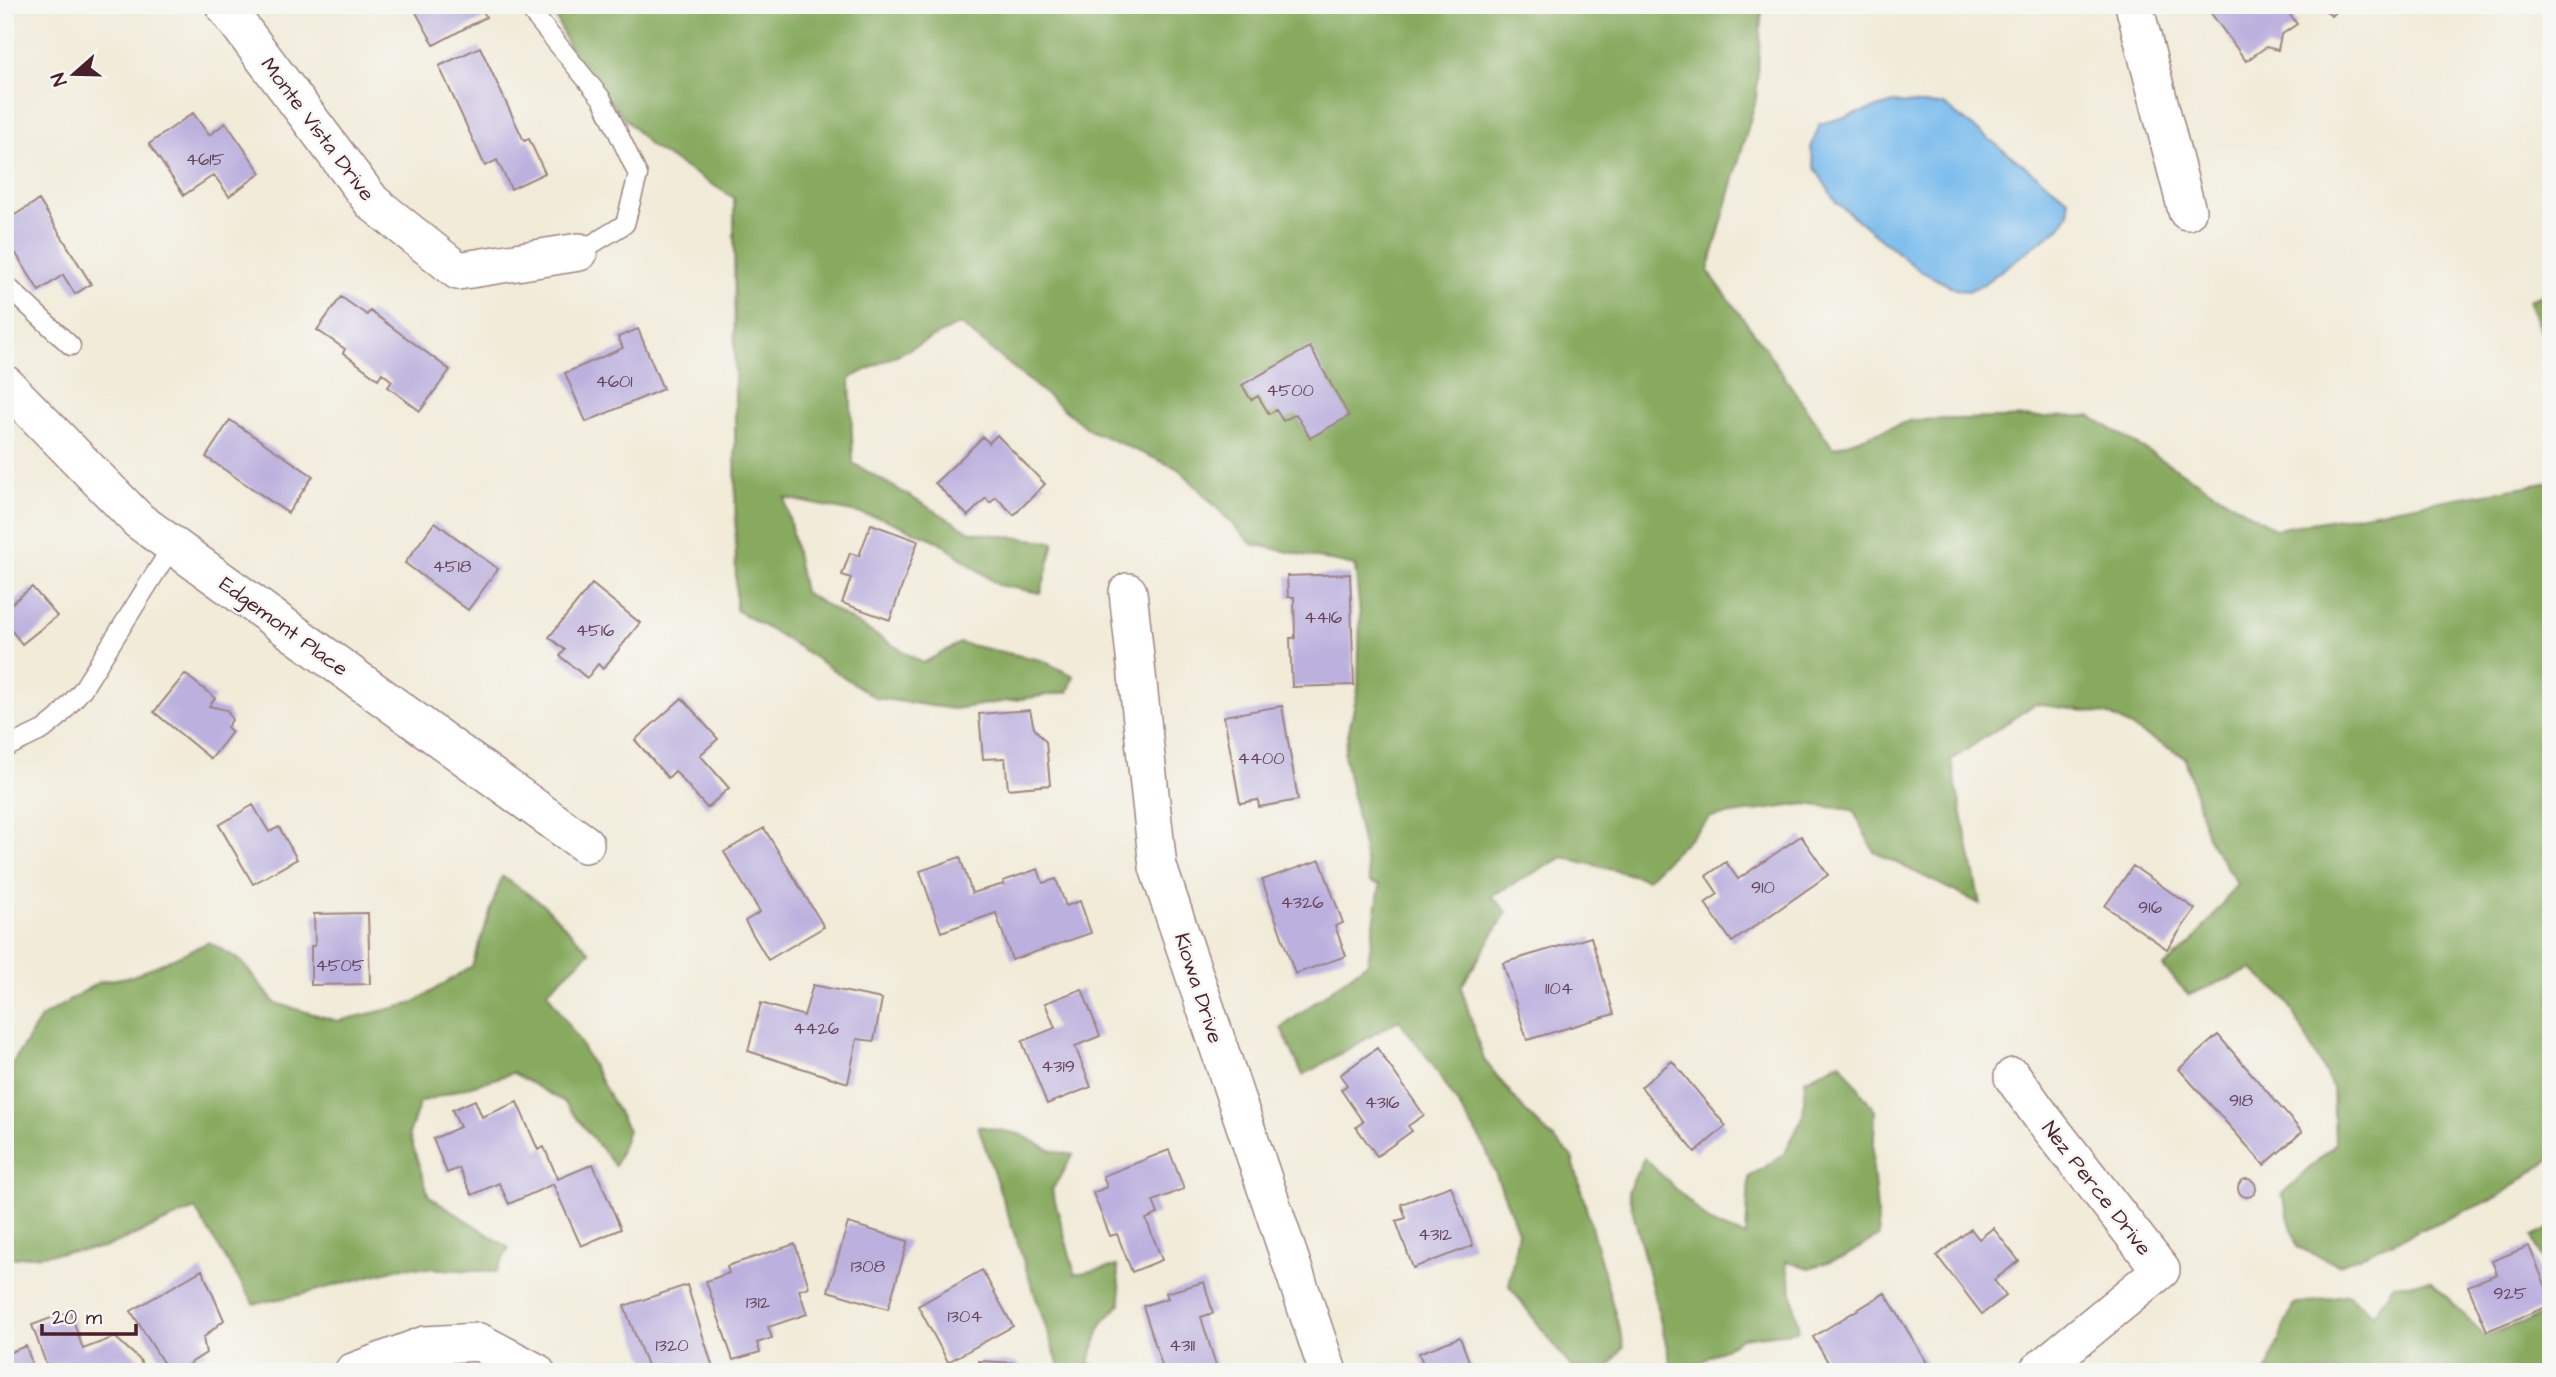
<svg xmlns="http://www.w3.org/2000/svg" width="2556" height="1377" font-family="'Architects Daughter',sans-serif">
<style>
.forest{fill:#87aa5f;stroke:#686445;stroke-width:2}
.water{fill:#76baec;stroke:#606c8c;stroke-width:2}
.building{fill:#bbb0de}
.lines{fill:none;stroke-linecap:round;stroke-linejoin:round}
.service-casing{stroke:#9e8582;stroke-width:21}
.minor-casing{stroke:#9e8582;stroke-width:40}
.service{stroke:#fff;stroke-width:18}
.minor{stroke:#fff;stroke-width:37}
.labels{text-anchor:middle;stroke-width:5;stroke-linejoin:round;paint-order:stroke}
.number-label{font-size:18px;fill:#664358}
.street-label{font-size:21px;fill:#4a1f2b;stroke:#f6f6f2}
</style>
<rect width="100%" height="100%" fill="#f6f6f2"/>
<filter id="ink" filterUnits="userSpaceOnUse"><feTurbulence type="fractalNoise" baseFrequency=".0143" numOctaves="2"/><feDisplacementMap in="SourceGraphic" scale="14" xChannelSelector="R" yChannelSelector="G"/><feConvolveMatrix kernelMatrix="1 2 1 2 8 2 1 2 1" color-interpolation-filters="sRGB"/></filter>
<filter id="wash" filterUnits="userSpaceOnUse"><feTurbulence type="fractalNoise" baseFrequency=".00686" numOctaves="4" result="noise"/><feDisplacementMap in="SourceGraphic" scale="28" xChannelSelector="R" yChannelSelector="G"/><feGaussianBlur stdDeviation="1.57" result="paint"/><feColorMatrix in="noise" values="0 0 0 0 0 0 0 0 0 0 0 0 0 0 0 0 0 1.4 0 .05"/><feComposite in="paint" operator="in"/></filter>
<g filter="url(#wash)">
<rect width="100%" height="100%" fill="#f1ebd8"/>
<path class="forest" d="M 551,5 L 1762,5 L 1756,99 L 1708,271 L 1763,345 L 1833,448 L 1912,420 L 2090,416 L 2275,529 L 2551,482 L 2551,1158 L 2498,1197 L 2340,1265 L 2297,1247 L 2282,1194 L 2335,1144 L 2333,1088 L 2286,999 L 2252,969 L 2189,995 L 2163,967 L 2192,943 L 2237,884 L 2207,837 L 2185,757 L 2107,714 L 2035,704 L 1951,760 L 1980,904 L 1874,852 L 1853,810 L 1805,804 L 1711,817 L 1647,879 L 1563,857 L 1491,896 L 1507,912 L 1461,987 L 1484,1060 L 1525,1111 L 1572,1157 L 1624,1346 L 1606,1371 L 1571,1367 L 1509,1286 L 1518,1231 L 1485,1147 L 1433,1065 L 1399,1020 L 1303,1075 L 1281,1028 L 1368,962 L 1380,885 L 1370,882 L 1344,754 L 1358,689 L 1360,614 L 1355,566 L 1252,544 L 1179,469 L 1089,430 L 960,324 L 850,378 L 853,463 L 971,532 L 1054,542 L 1041,593 L 998,585 L 938,541 L 882,518 L 785,498 L 804,592 L 923,663 L 960,643 L 1041,660 L 1074,676 L 1068,692 L 954,709 L 876,698 L 786,639 L 736,610 L 734,198 L 650,146 L 575,63 Z
M 2551,292 L 2551,355 L 2528,300 Z
M 502,876 L 544,905 L 590,952 L 547,992 L 579,1041 L 628,1130 L 615,1166 L 564,1102 L 513,1073 L 420,1102 L 409,1134 L 429,1196 L 509,1248 L 496,1272 L 404,1267 L 299,1295 L 254,1304 L 195,1209 L 104,1248 L 5,1259 L 5,1075 L 41,1018 L 99,982 L 133,976 L 209,942 L 240,960 L 275,1003 L 338,1021 L 411,1004 L 472,966 Z
M 1840,1062 L 1875,1111 L 1873,1169 L 1879,1236 L 1844,1257 L 1809,1268 L 1786,1261 L 1799,1331 L 1742,1338 L 1684,1372 L 1673,1372 L 1628,1191 L 1644,1158 L 1712,1224 L 1746,1236 L 1749,1177 L 1784,1154 L 1803,1117 L 1805,1080 Z
M 978,1126 L 1020,1134 L 1050,1150 L 1073,1155 L 1052,1190 L 1075,1274 L 1117,1266 L 1121,1303 L 1102,1323 L 1089,1362 L 1099,1372 L 1061,1372 Z
M 2551,1228 L 2551,1279 L 2532,1237 Z
M 2431,1281 L 2485,1336 L 2551,1312 L 2551,1372 L 2266,1372 L 2293,1305 L 2348,1294 L 2373,1315 L 2393,1285 Z"/>
<path class="water" d="M 1894,103 L 1944,105 L 2068,199 L 2069,213 L 2060,227 L 1982,285 L 1968,291 L 1958,290 L 1920,271 L 1836,202 L 1815,168 L 1811,148 L 1820,124 Z"/>
<g id="blocks">
<path class="building" d="M 412,5 L 480,5 L 486,17 L 434,45 Z
M 2205,5 L 2283,5 L 2297,24 L 2281,35 L 2278,50 L 2266,47 L 2246,61 Z
M 2321,5 L 2342,5 L 2331,16 Z
M 480,47 L 524,141 L 529,139 L 545,173 L 511,189 L 497,160 L 485,166 L 439,66 Z
M 193,113 L 209,135 L 226,123 L 261,173 L 229,196 L 214,175 L 184,195 L 149,144 Z
M 39,200 L 91,284 L 75,294 L 63,275 L 39,291 L 5,236 L 5,221 Z
M 341,297 L 367,315 L 370,311 L 450,370 L 420,411 L 388,387 L 392,381 L 382,373 L 378,379 L 343,353 L 345,349 L 317,330 Z
M 638,329 L 663,389 L 586,422 L 565,373 L 623,348 L 618,337 Z
M 1310,347 L 1349,416 L 1310,438 L 1296,414 L 1283,421 L 1276,410 L 1269,414 L 1258,396 L 1251,400 L 1242,385 Z
M 230,420 L 313,476 L 288,513 L 206,457 Z
M 997,435 L 1045,484 L 1014,515 L 996,497 L 990,503 L 986,498 L 968,516 L 935,483 L 983,437 L 989,443 Z
M 435,522 L 498,569 L 468,610 L 405,563 Z
M 871,524 L 918,541 L 890,620 L 842,603 L 851,578 L 842,575 L 850,553 L 859,556 Z
M 1350,574 L 1354,685 L 1292,687 L 1290,638 L 1295,638 L 1294,597 L 1288,597 L 1287,576 Z
M 592,584 L 640,623 L 603,669 L 598,664 L 587,678 L 560,656 L 565,650 L 549,637 Z
M 32,587 L 57,616 L 22,644 L 11,630 L 5,635 L 5,596 L 11,604 Z
M 185,674 L 215,698 L 209,706 L 227,710 L 232,720 L 227,727 L 232,732 L 211,759 L 154,712 Z
M 682,698 L 718,739 L 700,755 L 729,788 L 707,808 L 675,771 L 668,778 L 635,740 Z
M 1282,706 L 1298,800 L 1259,807 L 1258,800 L 1240,803 L 1224,716 Z
M 1030,710 L 1034,728 L 1046,742 L 1050,785 L 1008,789 L 1005,758 L 983,759 L 979,714 Z
M 253,805 L 269,832 L 279,827 L 297,859 L 253,884 L 219,825 Z
M 764,828 L 824,927 L 768,960 L 745,921 L 760,912 L 724,852 Z
M 1801,836 L 1828,875 L 1732,942 L 1705,903 L 1718,894 L 1706,876 L 1726,862 L 1738,879 Z
M 960,857 L 972,893 L 1004,884 L 1003,881 L 1038,869 L 1043,883 L 1056,879 L 1066,906 L 1080,901 L 1091,933 L 1012,960 L 996,913 L 941,932 L 920,871 Z
M 1320,860 L 1343,923 L 1335,926 L 1346,956 L 1295,974 L 1262,880 Z
M 2133,866 L 2195,909 L 2167,949 L 2105,906 Z
M 368,913 L 370,984 L 311,985 L 311,946 L 315,946 L 314,914 Z
M 1591,937 L 1614,1014 L 1527,1040 L 1503,963 Z
M 813,985 L 882,999 L 874,1041 L 857,1039 L 848,1083 L 748,1051 L 761,1003 L 804,1016 Z
M 1082,989 L 1100,1036 L 1075,1046 L 1091,1087 L 1047,1104 L 1022,1041 L 1055,1028 L 1045,1003 Z
M 2218,1035 L 2302,1132 L 2264,1165 L 2179,1069 Z
M 1377,1048 L 1424,1115 L 1408,1126 L 1412,1131 L 1377,1156 L 1356,1127 L 1363,1122 L 1341,1090 L 1347,1085 L 1340,1075 Z
M 1672,1061 L 1726,1126 L 1695,1152 L 1641,1087 Z
M 475,1100 L 482,1117 L 517,1102 L 538,1150 L 544,1147 L 558,1179 L 593,1164 L 621,1229 L 581,1246 L 553,1184 L 509,1204 L 499,1183 L 472,1195 L 459,1168 L 447,1173 L 433,1139 L 460,1127 L 452,1110 Z
M 1169,1150 L 1184,1189 L 1153,1201 L 1158,1214 L 1146,1219 L 1162,1260 L 1132,1272 L 1117,1234 L 1110,1236 L 1093,1193 L 1107,1187 L 1103,1176 Z
M2238 1188a9 9 0 1 1 18 0a9 9 0 1 1-18 0Z
M 1451,1186 L 1473,1246 L 1413,1268 L 1396,1221 L 1406,1218 L 1401,1204 Z
M 848,1223 L 908,1241 L 888,1309 L 828,1291 Z
M 1993,1228 L 2019,1261 L 1994,1280 L 2006,1296 L 1982,1314 L 1937,1256 L 1971,1229 L 1979,1239 Z
M 795,1244 L 809,1287 L 799,1290 L 807,1314 L 768,1327 L 772,1338 L 757,1343 L 760,1352 L 733,1360 L 706,1281 L 729,1273 L 727,1266 Z
M 2529,1246 L 2551,1299 L 2551,1305 L 2487,1331 L 2468,1286 L 2497,1274 L 2492,1261 Z
M 202,1270 L 224,1320 L 203,1338 L 206,1353 L 176,1372 L 172,1372 L 162,1361 L 131,1311 Z
M 982,1270 L 1013,1326 L 948,1362 L 918,1306 Z
M 1204,1282 L 1213,1313 L 1201,1317 L 1218,1372 L 1164,1372 L 1143,1306 L 1168,1298 L 1166,1293 Z
M 687,1285 L 714,1371 L 694,1372 L 692,1368 L 684,1372 L 674,1372 L 670,1363 L 648,1368 L 624,1306 Z
M 1885,1293 L 1927,1363 L 1912,1372 L 1834,1372 L 1813,1337 Z
M 70,1311 L 83,1349 L 115,1337 L 140,1360 L 145,1372 L 49,1372 L 32,1325 Z
M 1460,1337 L 1473,1372 L 1426,1372 L 1419,1353 Z
M 26,1346 L 35,1372 L 5,1372 L 5,1354 Z
M 979,1361 L 1019,1363 L 1019,1372 L 979,1372 Z"/>
</g>
</g>
<g filter="url(#ink)">
<use href="#blocks" fill-opacity="0" stroke="#9e8582" stroke-width="2"/>
<g class="lines">
<defs>
<path id="service" d="M 526,5 L 602,99 L 638,175 L 625,224 L 579,252
M 5,284 L 71,346
M 5,748 L 43,730 L 58,718 L 82,690 L 173,545"/>
<path id="minor" d="M 224,5 L 372,202 L 458,271 L 579,252
M 2134,5 L 2187,211
M 5,384 L 139,521 L 585,844
M 1128,592 L 1158,867 L 1328,1372
M 2013,1077 L 2041,1116 L 2161,1270 L 2037,1372
M 353,1372 L 425,1345 L 479,1342 L 536,1372"/>
</defs>
<use href="#service" class="service-casing"/>
<use href="#minor" class="minor-casing"/>
<use href="#service" class="service"/>
<use href="#minor" class="minor"/>
</g>
</g>
<g class="labels">
<g class="number-label">
<text x="205" y="165">4615</text>
<text x="614" y="387">4601</text>
<text x="1290" y="396">4500</text>
<text x="452" y="572">4518</text>
<text x="1323" y="623">4416</text>
<text x="595" y="636">4516</text>
<text x="1261" y="764">4400</text>
<text x="1763" y="893">910</text>
<text x="1302" y="908">4326</text>
<text x="2150" y="913">916</text>
<text x="340" y="971">4505</text>
<text x="1559" y="994">1104</text>
<text x="816" y="1034">4426</text>
<text x="1058" y="1072">4319</text>
<text x="2241" y="1106">918</text>
<text x="1382" y="1108">4316</text>
<text x="1435" y="1240">4312</text>
<text x="868" y="1272">1308</text>
<text x="2510" y="1299">925</text>
<text x="758" y="1308">1312</text>
<text x="965" y="1322">1304</text>
<text x="672" y="1351">1320</text>
<text x="1182" y="1351">4311</text>
</g>
<g class="street-label">
<text transform="translate(318 129) rotate(53)" y="7">Monte Vista Drive</text>
<text transform="translate(284 626) rotate(36)" y="7">Edgemont Place</text>
<text transform="translate(1199 988) rotate(72)" y="7">Kiowa Drive</text>
<text transform="translate(2097 1188) rotate(52)" y="7">Nez Perce Drive</text>
</g>
</g>
<rect width="2556" height="1377" fill="none" stroke="#f6f6f2" stroke-width="28"/>
<g transform="translate(74 74) rotate(250)" stroke="#f6f6f2" stroke-width="5" paint-order="stroke">
<path d="M0-5L12 26L0 18L-12 26Z" fill="#4a1f2b"/>
<text y="-10" font-size="19" font-weight="bold" text-anchor="middle" fill="#4a1f2b">N</text>
</g>
<path d="M42 1324v10h94v-10" fill="none" stroke="#4a1f2b" stroke-width="3.5"/>
<text x="52" y="1324" font-size="21" fill="#4a1f2b" stroke="#f6f6f2" stroke-width="5" paint-order="stroke">20 m</text>
</svg>
